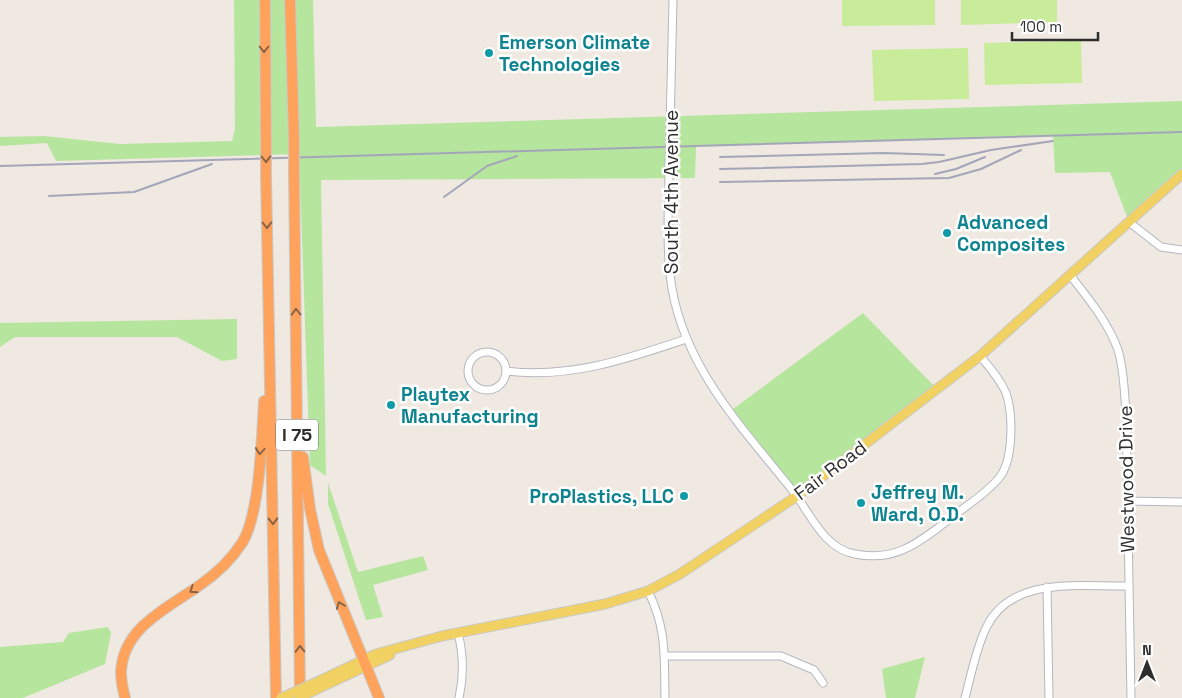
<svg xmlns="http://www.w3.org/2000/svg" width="1182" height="698" font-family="'Space Grotesk',sans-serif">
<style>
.green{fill:#b6e59e}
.pitch{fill:#c9ec9a}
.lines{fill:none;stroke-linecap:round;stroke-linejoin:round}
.minor-casing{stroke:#b4b7c1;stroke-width:9}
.major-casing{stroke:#c9c9c9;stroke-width:11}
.highway-casing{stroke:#c9c9c9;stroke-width:12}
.minor{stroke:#fff;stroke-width:7}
.major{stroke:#f2d163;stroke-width:9}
.highway{stroke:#ffa35c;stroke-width:10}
.rail{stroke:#a3a6b8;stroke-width:2}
.minor-bridge-casing{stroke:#b4b7c1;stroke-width:9;stroke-linecap:butt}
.major-bridge-casing{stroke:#c9c9c9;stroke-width:11;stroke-linecap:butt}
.highway-bridge-casing{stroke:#c9c9c9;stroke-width:12;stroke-linecap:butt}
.minor-bridge{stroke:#fff;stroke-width:7}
.major-bridge{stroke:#f2d163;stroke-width:9}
.highway-bridge{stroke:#ffa35c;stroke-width:10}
.oneway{stroke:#8c6343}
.culture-dot{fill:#0f9aa8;stroke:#fff;stroke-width:2}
.labels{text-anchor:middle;stroke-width:5;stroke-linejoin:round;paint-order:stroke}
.shield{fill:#fff;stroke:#6d6d6d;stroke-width:1}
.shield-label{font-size:18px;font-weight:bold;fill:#2e2e2e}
.culture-label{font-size:19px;font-weight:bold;fill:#0d838f;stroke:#fff;text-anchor:start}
.street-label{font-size:19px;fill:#2e2e2e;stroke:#fff}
</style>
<rect width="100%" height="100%" fill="#efe9e1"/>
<path class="green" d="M 234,0 L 313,0 L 316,127 L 1182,101 L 1182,174 L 1129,222 L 1110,172 L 1055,173 L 1053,135 L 696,146 L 695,178 L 321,180 L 326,476 L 310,465 L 299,154 L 56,161 L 47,143 L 0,146 L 0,137 L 44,136 L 120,144 L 232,141 L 235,129 Z
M 863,313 L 937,389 L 797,496 L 729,412 Z
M 237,319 L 237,359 L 222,361 L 177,337 L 15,337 L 0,347 L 0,323 Z
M 328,483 L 358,572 L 423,556 L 428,570 L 373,585 L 383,617 L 366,620 L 328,504 Z
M 108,627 L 111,633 L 105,664 L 23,698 L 0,698 L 0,647 L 63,642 L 69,633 Z
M 925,657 L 915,698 L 886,698 L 882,669 Z"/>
<path class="pitch" d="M 842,0 L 935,0 L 935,25 L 842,26 Z
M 961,0 L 1057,0 L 1057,22 L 961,25 Z
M 1081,41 L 1082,83 L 985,85 L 984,43 Z
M 968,48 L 969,99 L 874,101 L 872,50 Z"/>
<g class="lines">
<defs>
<path id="minor" d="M 670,127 L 673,0
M 669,167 C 669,202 666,239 670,274 C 679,362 740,425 793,491 C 810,513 824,549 855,554 C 894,562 917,544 947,521 C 964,507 985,495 999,478 C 1014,460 1013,413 1006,393 C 1000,379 990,368 980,356
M 1129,222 L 1161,247 L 1182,250
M 1070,275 C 1088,298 1108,322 1118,350 C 1124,369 1124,391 1126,411 L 1131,698
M468 371a19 19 0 1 1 38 0a19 19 0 1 1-38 0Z
M 506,371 C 569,379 627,359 686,339
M 1127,501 L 1182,502
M 1047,587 L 1049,698
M 648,591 C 667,629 664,656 665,698
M 458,633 C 464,656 464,675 459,698
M 664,656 L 781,656 L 814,670 L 823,683
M 965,698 C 971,675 976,649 986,628 C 1011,575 1081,587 1128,586"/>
<path id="major" d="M 317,682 L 376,654 L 442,636 L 605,604 L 648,591 L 680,574 L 797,496 L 980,356 L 1182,174
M 317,689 L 390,655"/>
<path id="highway" d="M 265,0 L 266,141
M 290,0 L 294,140
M 294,172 L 300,697
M 266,176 L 276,698
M 303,457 L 310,509 L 319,550 L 379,698
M 125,698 C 123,690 121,680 121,672 C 123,627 168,608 200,585 C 216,574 231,560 242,543 C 260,515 262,435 264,401"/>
</defs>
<use href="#minor" class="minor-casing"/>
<use href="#major" class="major-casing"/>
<use href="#highway" class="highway-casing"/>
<use href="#minor" class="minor"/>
<use href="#major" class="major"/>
<use href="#highway" class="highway"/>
<path class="rail" d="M 720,157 L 884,153 L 944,155
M 0,166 L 1182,132
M 720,169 L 922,164 L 939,162 L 991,150 L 1053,141
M 935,174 L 956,169 L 985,157
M 720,182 L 949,178 L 981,169 L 1021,150
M 49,196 L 134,192 L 212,164
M 444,197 L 487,166 L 517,156"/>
<defs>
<path id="minor-bridge" d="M 669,167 L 670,127"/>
<path id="major-bridge" d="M 281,698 L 317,682
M 299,698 L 317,689"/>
<path id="highway-bridge" d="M 294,140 L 294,172
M 266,141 L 266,176"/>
</defs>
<use href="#minor-bridge" class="minor-bridge-casing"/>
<use href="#major-bridge" class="major-bridge-casing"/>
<use href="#highway-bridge" class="highway-bridge-casing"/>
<use href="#minor-bridge" class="minor-bridge"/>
<use href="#major-bridge" class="major-bridge"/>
<use href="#highway-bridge" class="highway-bridge"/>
</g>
<defs><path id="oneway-chevron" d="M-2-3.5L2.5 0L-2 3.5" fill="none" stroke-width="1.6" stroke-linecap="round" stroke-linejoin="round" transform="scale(1.25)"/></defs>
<g class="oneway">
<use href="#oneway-chevron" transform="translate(264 49) rotate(90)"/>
<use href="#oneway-chevron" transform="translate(266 159) rotate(89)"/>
<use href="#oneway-chevron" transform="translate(267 225) rotate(89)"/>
<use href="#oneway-chevron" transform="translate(296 312) rotate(-91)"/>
<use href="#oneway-chevron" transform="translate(260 451) rotate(95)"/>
<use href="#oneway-chevron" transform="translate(273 521) rotate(89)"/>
<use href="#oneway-chevron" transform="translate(193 590) rotate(146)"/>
<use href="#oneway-chevron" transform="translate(340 605) rotate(-111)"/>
<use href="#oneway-chevron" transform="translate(300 649) rotate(-91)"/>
</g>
<g class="culture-dot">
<circle cx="489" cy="53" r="5"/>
<circle cx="947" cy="233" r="5"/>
<circle cx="391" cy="405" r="5"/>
<circle cx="684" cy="496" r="5"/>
<circle cx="861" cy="503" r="5"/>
</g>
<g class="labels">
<rect class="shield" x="276" y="419.5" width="42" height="31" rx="4"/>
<g class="shield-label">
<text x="297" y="441">I 75</text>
</g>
<g class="culture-label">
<text x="499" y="49">Emerson Climate<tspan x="499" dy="22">Technologies</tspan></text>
<text x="957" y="229">Advanced<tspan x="957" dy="22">Composites</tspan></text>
<text x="401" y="401">Playtex<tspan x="401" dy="22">Manufacturing</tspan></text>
<text x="871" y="499">Jeffrey M.<tspan x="871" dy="22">Ward, O.D.</tspan></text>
<text x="674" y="503" text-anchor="end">ProPlastics, LLC</text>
</g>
<g class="street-label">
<text transform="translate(671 192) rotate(-90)" y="7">South 4th Avenue</text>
<text transform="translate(830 470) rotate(-37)" y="7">Fair Road</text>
<text transform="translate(1126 479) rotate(-91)" y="7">Westwood Drive</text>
</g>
</g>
<g transform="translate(1147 663)" stroke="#ffffff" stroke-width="4" paint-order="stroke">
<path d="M0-4L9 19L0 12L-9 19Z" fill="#2e2e2e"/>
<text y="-8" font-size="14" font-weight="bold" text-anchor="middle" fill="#2e2e2e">N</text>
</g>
<path d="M1012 32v8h86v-8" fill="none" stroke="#2e2e2e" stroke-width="2.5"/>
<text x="1020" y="32" font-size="15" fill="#2e2e2e" stroke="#ffffff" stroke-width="4" paint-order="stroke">100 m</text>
</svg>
